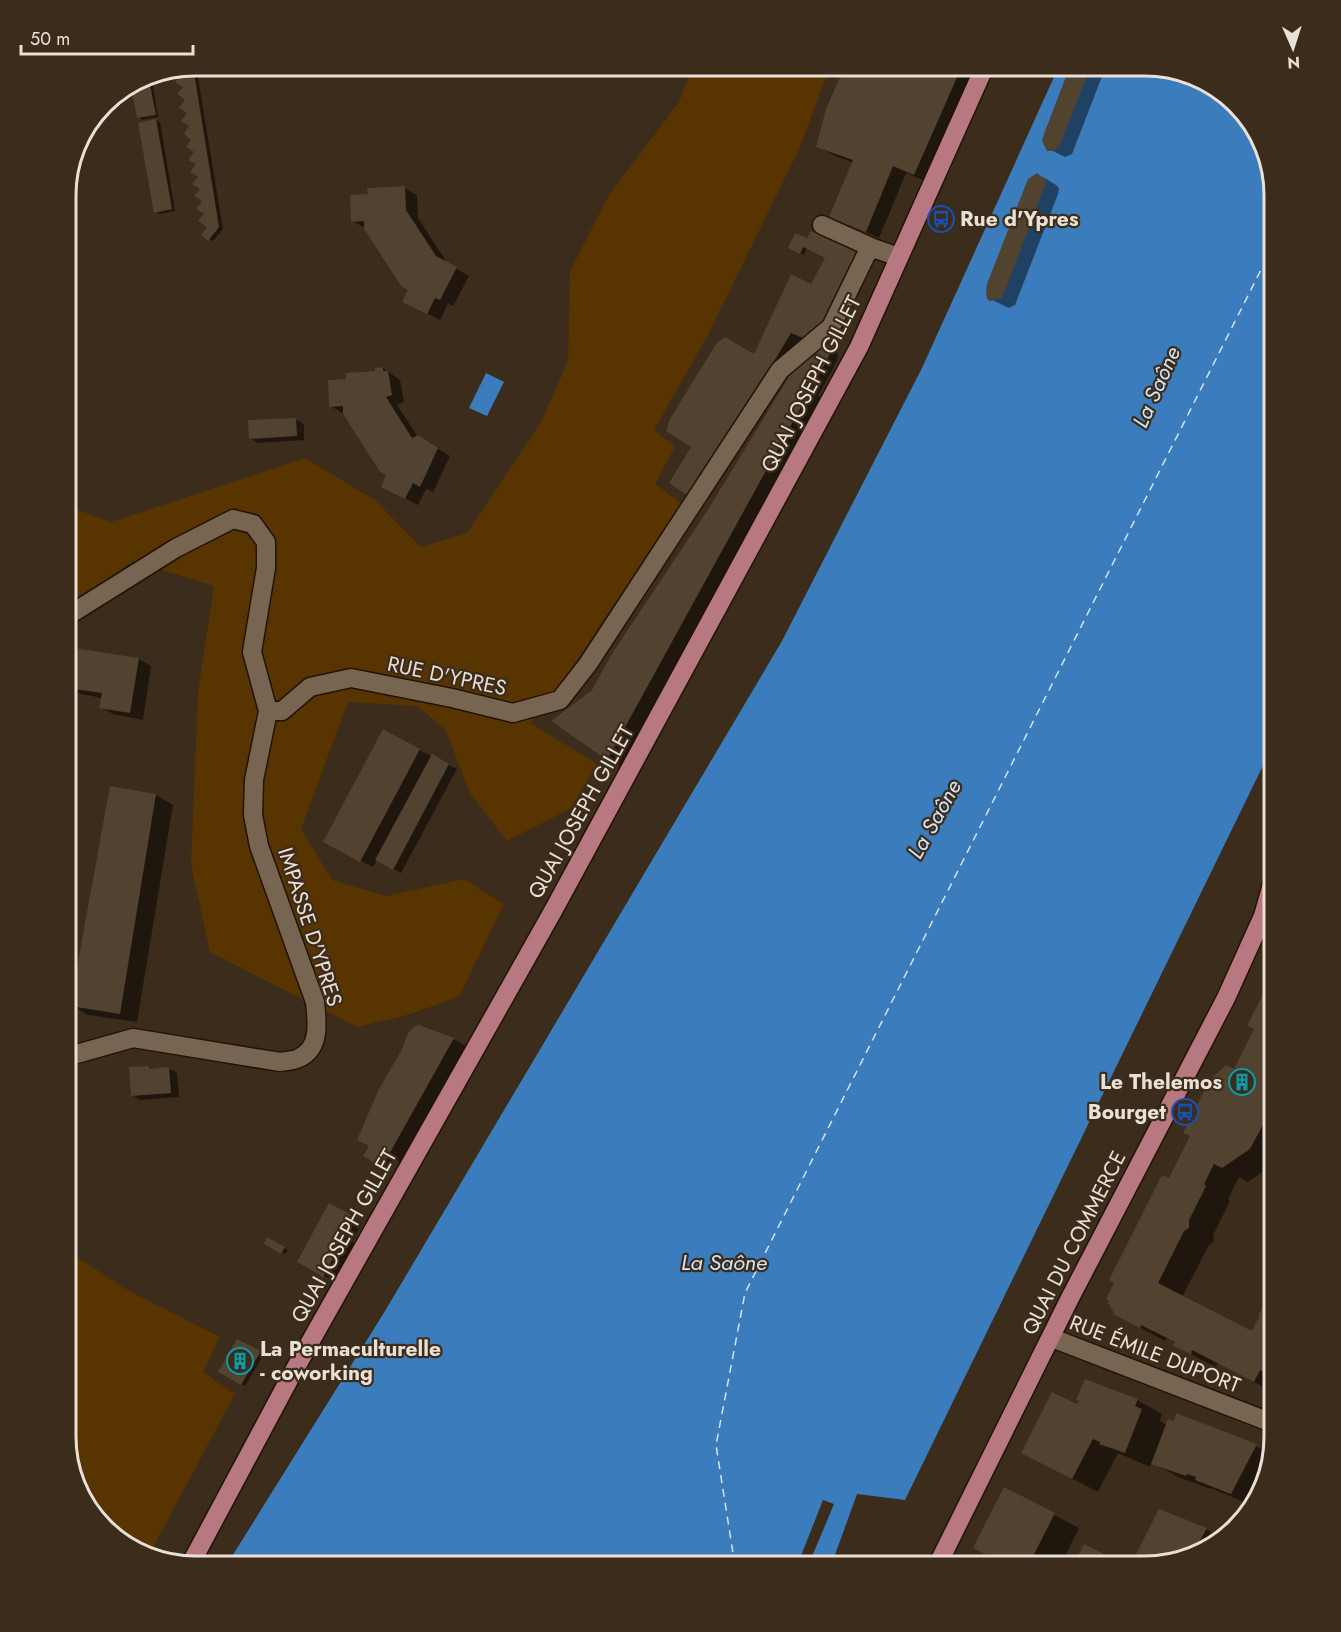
<svg xmlns="http://www.w3.org/2000/svg" width="1341" height="1632" font-family="Jost,sans-serif">
<style>
.green{fill:#583400}
.water{fill:#3b7cbc}
.pier{fill:#3b2c1b}
.shadow{fill:#0007}
.lines{fill:none;stroke-linecap:round;stroke-linejoin:round}
.ferry{stroke:#d4e4f6;stroke-width:1.5;stroke-dasharray:8 6;stroke-linecap:butt}
.building{fill:#524230}
.minor-casing{stroke:#221404;stroke-width:21}
.major-casing{stroke:#221404;stroke-width:21}
.minor{stroke:#776552;stroke-width:18}
.major{stroke:#b87881;stroke-width:18}
.labels{text-anchor:middle;stroke-width:4.5;stroke-linejoin:round;paint-order:stroke}
.poi-label{font-size:21px;font-weight:bold;fill:#eae0d5;stroke:#3b2c1b;text-anchor:start}
.street-label{font-size:21px;fill:#eae0d5;stroke:#3b2c1b}
.water-label{font-size:22px;font-style:italic;fill:#d4e4f6;stroke:#3b2c1b}
.rim{fill:none;stroke:#eae0d5;stroke-width:3}
</style>
<rect width="100%" height="100%" fill="#3b2c1b"/>
<path class="green" d="M 693,66 L 830,66 L 801,145 L 708,335 L 654,430 L 675,447 L 655,484 L 681,503 L 560,686 L 530,723 L 597,764 L 570,809 L 507,841 L 470,793 L 445,729 L 417,706 L 348,702 L 301,829 L 332,880 L 386,896 L 464,879 L 504,904 L 459,997 L 404,1016 L 357,1027 L 210,952 L 191,865 L 198,691 L 214,586 L 133,561 L 66,607 L 66,506 L 111,522 L 305,458 L 375,500 L 421,547 L 467,533 L 541,422 L 568,361 L 570,271 L 609,195 L 679,102 Z
M 66,1250 L 131,1292 L 220,1337 L 203,1372 L 235,1394 L 149,1555 L 138,1553 L 88,1509 L 66,1437 Z"/>
<path class="water" d="M 1059,66 L 1154,66 L 1210,83 L 1253,123 L 1275,195 L 1275,741 L 905,1500 L 857,1494 L 831,1566 L 226,1566 L 385,1311 L 782,641 L 922,368 Z
M 486,373 L 504,382 L 487,416 L 469,408 Z"/>
<path class="pier" d="M 823,1500 L 834,1504 L 808,1566 L 797,1566 Z"/>
<path class="shadow" d="M 196,66 L 223,229 L 213,241 L 209,239 L 183,74 L 176,70 Z
M 846,66 L 983,66 L 925,181 L 906,173 L 879,238 L 831,216 L 854,163 L 835,156 L 818,146 Z
M 1071,66 L 1106,66 L 1072,154 L 1065,157 L 1045,147 Z
M 151,75 L 158,117 L 142,120 L 139,117 L 133,84 Z
M 156,120 L 160,122 L 175,211 L 159,214 L 156,212 Z
M 1043,177 L 1056,185 L 1059,188 L 1058,194 L 1015,305 L 1009,308 L 988,298 Z
M 404,188 L 417,195 L 418,218 L 448,264 L 469,276 L 453,306 L 448,303 L 440,320 L 417,308 L 410,290 L 365,228 L 353,221 L 370,195 Z
M 811,233 L 865,258 L 816,344 L 804,339 L 726,467 L 755,356 L 812,286 L 827,258 L 807,248 L 804,255 L 790,248 L 808,241 Z
M 830,349 L 838,353 L 837,361 L 818,396 L 822,399 L 696,627 L 701,629 L 624,768 L 554,721 L 593,691 Z
M 383,368 L 400,380 L 404,402 L 397,405 L 418,437 L 450,456 L 433,492 L 426,489 L 418,505 L 395,493 L 388,475 L 343,414 L 331,406 L 348,380 L 377,373 Z
M 295,419 L 304,424 L 304,440 L 258,443 L 250,438 Z
M 75,650 L 139,659 L 151,666 L 143,720 L 113,714 L 101,707 L 102,698 L 81,694 L 69,687 Z
M 419,750 L 457,769 L 401,873 L 377,860 L 373,867 L 337,848 Z
M 156,795 L 173,805 L 137,1022 L 88,1015 L 71,1005 Z
M 1275,974 L 1275,1163 L 1248,1182 L 1239,1177 L 1228,1199 L 1230,1201 L 1213,1235 L 1214,1242 L 1209,1245 L 1182,1297 L 1253,1333 L 1275,1290 L 1275,1393 L 1218,1363 L 1216,1367 L 1200,1359 L 1175,1345 L 1176,1343 L 1167,1338 L 1165,1341 L 1115,1314 L 1170,1180 L 1235,1071 L 1255,1029 Z
M 453,1039 L 466,1046 L 402,1163 L 393,1158 L 387,1168 L 365,1156 Z
M 148,1067 L 152,1070 L 169,1069 L 177,1073 L 179,1097 L 140,1100 L 132,1095 Z
M 330,1205 L 362,1223 L 352,1242 L 369,1252 L 348,1289 L 299,1262 Z
M 268,1239 L 288,1250 L 285,1254 L 266,1243 Z
M 238,1341 L 264,1354 L 245,1386 L 220,1372 Z
M 1137,1400 L 1162,1414 L 1160,1421 L 1167,1425 L 1175,1422 L 1177,1415 L 1256,1446 L 1271,1454 L 1258,1501 L 1253,1506 L 1211,1488 L 1211,1489 L 1178,1477 L 1152,1462 L 1150,1467 L 1118,1453 L 1098,1492 L 1048,1466 L 1078,1406 Z
M 1005,1489 L 1079,1528 L 1060,1566 L 1009,1566 L 975,1547 Z
M 1206,1529 L 1223,1539 L 1218,1544 L 1146,1566 L 1132,1566 Z"/>
<g class="lines">
<path class="ferry" d="M 735,1566 L 716,1445 L 745,1293 L 1275,242"/>
</g>
<path class="building" d="M 193,66 L 219,227 L 208,241 L 201,235 L 207,227 L 198,221 L 204,214 L 196,209 L 202,201 L 194,196 L 200,189 L 192,184 L 198,177 L 190,172 L 196,164 L 188,160 L 194,152 L 186,147 L 191,140 L 184,134 L 189,126 L 181,121 L 187,113 L 179,108 L 185,100 L 177,94 L 183,87 L 175,82 L 181,75 L 174,70 Z
M 845,66 L 962,66 L 914,175 L 893,166 L 866,232 L 829,217 L 853,160 L 816,147 L 826,109 Z
M 1070,66 L 1091,66 L 1059,147 L 1052,151 L 1047,151 L 1042,141 L 1044,134 Z
M 148,75 L 156,115 L 137,118 L 131,85 Z
M 156,119 L 172,209 L 154,213 L 138,123 Z
M 1037,173 L 1046,180 L 1045,186 L 1002,298 L 990,301 L 987,299 L 986,292 L 987,284 L 1028,179 Z
M 405,186 L 406,210 L 436,256 L 457,267 L 440,300 L 435,298 L 427,314 L 402,302 L 408,290 L 402,287 L 364,229 L 364,221 L 351,222 L 350,195 L 368,194 L 367,188 Z
M 811,231 L 857,252 L 826,319 L 803,338 L 791,333 L 691,498 L 669,483 L 691,447 L 666,431 L 670,419 L 716,344 L 725,337 L 754,354 L 791,274 L 811,284 L 825,258 L 803,247 L 800,254 L 788,248 L 795,233 L 807,238 Z
M 825,345 L 830,348 L 829,356 L 607,760 L 551,721 L 592,690 L 613,652 L 709,508 L 790,375 Z
M 383,367 L 383,371 L 388,371 L 392,395 L 386,397 L 412,438 L 418,435 L 438,448 L 420,487 L 413,483 L 405,499 L 381,487 L 386,475 L 380,472 L 343,414 L 343,406 L 329,407 L 328,380 L 346,379 L 346,373 L 375,371 L 375,368 Z
M 296,418 L 297,436 L 249,439 L 248,420 Z
M 74,648 L 139,658 L 130,713 L 99,708 L 102,693 L 67,688 Z
M 383,729 L 420,749 L 360,862 L 323,842 Z
M 432,754 L 449,764 L 393,870 L 375,860 Z
M 110,786 L 156,794 L 120,1014 L 70,1006 Z
M 1275,970 L 1275,1084 L 1272,1090 L 1275,1092 L 1275,1102 L 1250,1149 L 1222,1168 L 1214,1164 L 1204,1184 L 1206,1186 L 1189,1220 L 1189,1228 L 1184,1231 L 1158,1283 L 1252,1331 L 1260,1315 L 1258,1315 L 1275,1288 L 1265,1283 L 1275,1265 L 1275,1378 L 1260,1370 L 1254,1382 L 1192,1350 L 1191,1354 L 1173,1346 L 1175,1342 L 1141,1325 L 1140,1328 L 1113,1314 L 1114,1313 L 1108,1303 L 1109,1301 L 1106,1299 L 1114,1283 L 1109,1280 L 1162,1175 L 1169,1178 L 1190,1136 L 1183,1133 L 1209,1081 L 1226,1065 L 1234,1069 L 1254,1029 L 1247,1026 Z
M 419,1025 L 454,1038 L 382,1167 L 363,1156 L 369,1146 L 357,1140 L 378,1091 L 402,1049 L 408,1033 L 414,1027 Z
M 149,1066 L 149,1069 L 169,1067 L 171,1093 L 131,1096 L 129,1067 Z
M 329,1203 L 355,1217 L 323,1277 L 297,1262 Z
M 267,1237 L 285,1247 L 281,1254 L 264,1244 Z
M 237,1339 L 261,1351 L 241,1385 L 218,1372 Z
M 1085,1379 L 1138,1399 L 1135,1406 L 1142,1409 L 1125,1453 L 1099,1444 L 1100,1442 L 1093,1439 L 1072,1479 L 1021,1453 L 1052,1392 L 1077,1404 L 1079,1401 L 1076,1400 Z
M 1176,1413 L 1257,1444 L 1231,1494 L 1195,1480 L 1196,1477 L 1187,1474 L 1186,1476 L 1151,1464 L 1168,1419 L 1174,1421 Z
M 1004,1487 L 1055,1513 L 1028,1566 L 1009,1566 L 973,1548 Z
M 1159,1509 L 1207,1528 L 1194,1551 L 1146,1566 L 1130,1566 Z
M 1084,1544 L 1128,1566 L 1073,1566 Z"/>
<g class="lines">
<defs>
<path id="minor" d="M 822,225 L 873,248 L 899,257
M 66,617 L 176,548 L 233,519 L 253,524 L 266,542 L 266,568 L 252,652 L 268,711 L 282,711 L 310,687 L 351,678 L 452,698 L 513,713 L 560,700 L 588,664 L 780,370 L 831,327 L 866,255 L 873,248
M 66,1057 L 133,1038 L 280,1062 C 285,1061 293,1061 299,1058 C 321,1048 317,1022 315,1002 L 259,846 L 253,815 L 254,780 L 268,711
M 1052,1338 L 1275,1424"/>
<path id="major" d="M 190,1565 L 291,1376 L 553,911 L 859,347 L 985,66
M 937,1566 L 1069,1300 L 1226,998 L 1263,916 L 1275,874"/>
</defs>
<use href="#minor" class="minor-casing"/>
<use href="#major" class="major-casing"/>
<use href="#minor" class="minor"/>
<use href="#major" class="major"/>
</g>
<defs>
<symbol id="bus-ring" viewBox="-11 -11 22 22"><circle r="9.5" fill="#3b2c1b" stroke="#1a4fb4" stroke-width="1.5"/><path d="M-5-6H5V4H4V6H2V4H-2V6H-4V4H-5ZM-3.5-4V0h7V-4ZM-3.5 1.2v1.5H-2V1.2ZM2 1.2v1.5H3.5V1.2Z" fill="#1a4fb4"/></symbol>
<symbol id="building-ring" viewBox="-11 -11 22 22"><circle r="9.5" fill="#3b2c1b" stroke="#0f9aa8" stroke-width="1.5"/><path d="M-4-6H4V6H1V3H-1V6H-4ZM-2.5-4.3h1.7v1.8h-1.7ZM.8-4.3h1.7v1.8H.8ZM-2.5-1h1.7V.8h-1.7ZM.8-1h1.7V.8H.8Z" fill="#0f9aa8"/></symbol>
</defs>
<g fill-rule="evenodd">
<use href="#bus-ring" x="926" y="204" width="30" height="30"/>
<use href="#building-ring" x="1227" y="1067" width="30" height="30"/>
<use href="#bus-ring" x="1170" y="1097" width="30" height="30"/>
<use href="#building-ring" x="225" y="1346" width="30" height="30"/>
</g>
<g class="labels">
<g class="poi-label">
<text x="960" y="226">Rue d'Ypres</text>
<text x="1222" y="1089" text-anchor="end">Le Thelemos</text>
<text x="1166" y="1119" text-anchor="end">Bourget</text>
<text x="260" y="1356">La Permaculturelle<tspan x="260" dy="24">- coworking</tspan></text>
</g>
<g class="street-label">
<text transform="translate(811 384) rotate(-63)" y="7">QUAI JOSEPH GILLET</text>
<text transform="translate(447 676) rotate(12)" y="7">RUE D'YPRES</text>
<text transform="translate(581 812) rotate(-61)" y="7">QUAI JOSEPH GILLET</text>
<text transform="translate(310 927) rotate(72)" y="7">IMPASSE D'YPRES</text>
<text transform="translate(344 1236) rotate(-61)" y="7">QUAI JOSEPH GILLET</text>
<text transform="translate(1074 1243) rotate(-63)" y="7">QUAI DU COMMERCE</text>
<text transform="translate(1155 1354) rotate(21)" y="7">RUE ÉMILE DUPORT</text>
</g>
<g class="water-label">
<text transform="translate(1156 387) rotate(-66)" y="8">La Saône</text>
<text transform="translate(934 819) rotate(-61)" y="8">La Saône</text>
<text x="724" y="1270">La Saône</text>
</g>
</g>
<path d="M0 0H1341V1632H0ZM195 76H1145A119 119 0 0 1 1264 195V1437A119 119 0 0 1 1145 1556H195A119 119 0 0 1 76 1437V195A119 119 0 0 1 195 76Z" fill="#3b2c1b" fill-rule="evenodd"/>
<path class="rim" d="M195 76H1145A119 119 0 0 1 1264 195V1437A119 119 0 0 1 1145 1556H195A119 119 0 0 1 76 1437V195A119 119 0 0 1 195 76Z"/>
<g transform="translate(1293 48) rotate(177)" stroke="#3b2c1b" stroke-width="4.5" paint-order="stroke">
<path d="M0-4.5L10 22L0 15L-10 22Z" fill="#eae0d5"/>
<text y="-9" font-size="16" font-weight="bold" text-anchor="middle" fill="#eae0d5">N</text>
</g>
<path d="M21 45v9h172v-9" fill="none" stroke="#eae0d5" stroke-width="3"/>
<text x="30" y="45" font-size="18" fill="#eae0d5" stroke="#3b2c1b" stroke-width="4.5" paint-order="stroke">50 m</text>
</svg>
